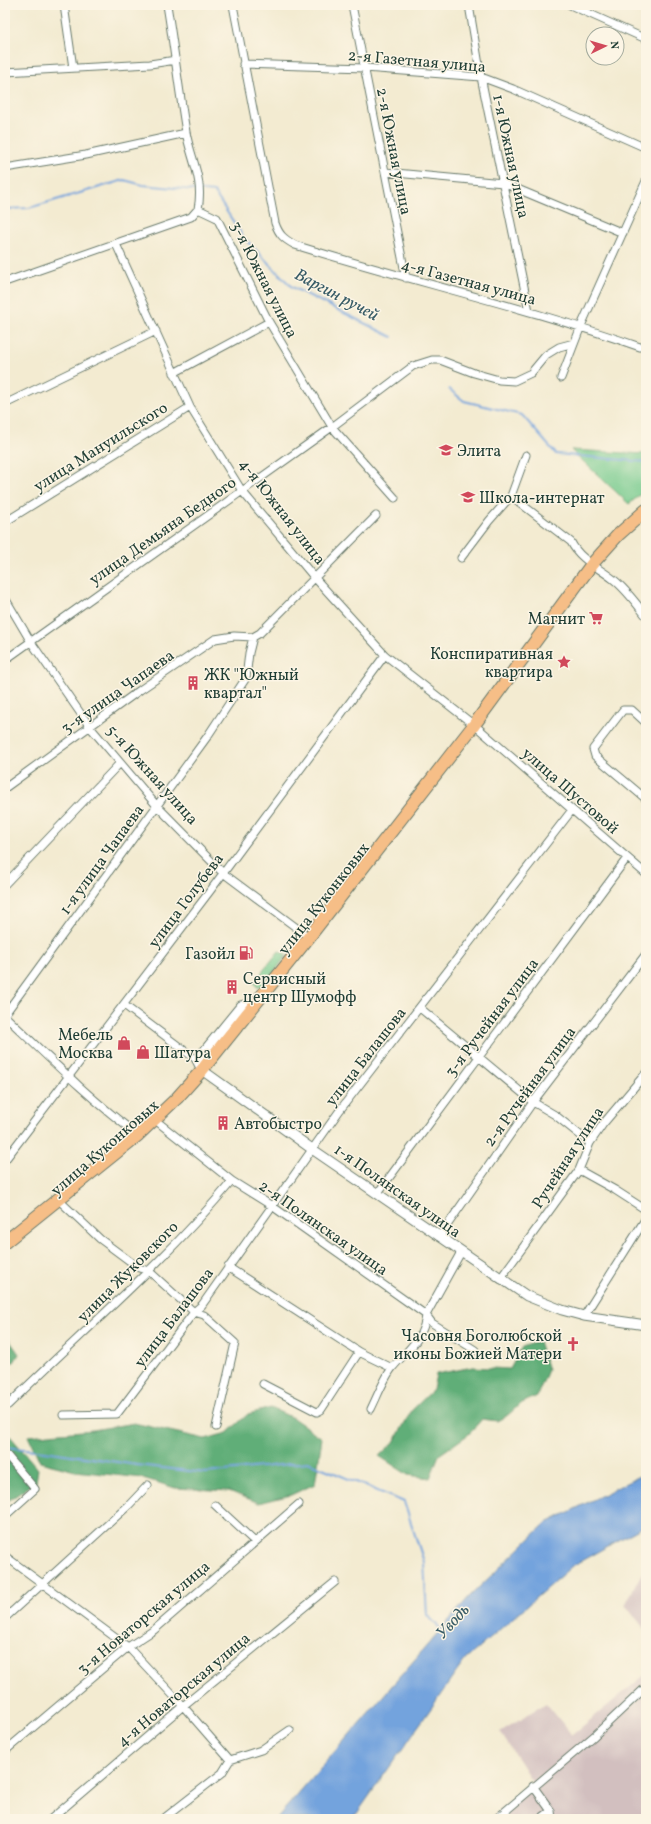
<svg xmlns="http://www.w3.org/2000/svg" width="651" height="1824" font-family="Vollkorn,serif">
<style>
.industrial{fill:#d2bfbf}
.green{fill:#76ca8d;stroke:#4a8460}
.forest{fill:#60ae78;stroke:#407656}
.water{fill:#73a3dd;stroke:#497088}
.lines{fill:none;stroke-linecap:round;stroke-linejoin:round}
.stream{stroke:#73a3dd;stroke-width:2}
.minor-casing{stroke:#697a6b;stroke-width:9}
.tertiary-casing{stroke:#697a6b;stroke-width:11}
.primary-casing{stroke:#697a6b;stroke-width:14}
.minor{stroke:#fff;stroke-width:7}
.tertiary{stroke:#fff;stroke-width:9}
.primary{stroke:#f6be87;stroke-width:12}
.labels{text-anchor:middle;stroke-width:3;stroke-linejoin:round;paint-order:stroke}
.street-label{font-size:16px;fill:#1f3d34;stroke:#fcf5e5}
.poi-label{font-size:16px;fill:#1f3d34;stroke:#fcf5e5;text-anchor:start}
.water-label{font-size:17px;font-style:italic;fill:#385c67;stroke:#fcf5e5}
</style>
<rect width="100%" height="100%" fill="#fcf5e5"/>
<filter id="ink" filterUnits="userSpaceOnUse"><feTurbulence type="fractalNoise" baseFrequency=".025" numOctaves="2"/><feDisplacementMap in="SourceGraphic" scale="8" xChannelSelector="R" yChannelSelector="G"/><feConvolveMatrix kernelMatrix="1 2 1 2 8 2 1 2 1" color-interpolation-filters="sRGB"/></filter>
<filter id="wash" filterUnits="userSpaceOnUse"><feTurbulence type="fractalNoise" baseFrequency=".012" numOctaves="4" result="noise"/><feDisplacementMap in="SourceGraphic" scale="16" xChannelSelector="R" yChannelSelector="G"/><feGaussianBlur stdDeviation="0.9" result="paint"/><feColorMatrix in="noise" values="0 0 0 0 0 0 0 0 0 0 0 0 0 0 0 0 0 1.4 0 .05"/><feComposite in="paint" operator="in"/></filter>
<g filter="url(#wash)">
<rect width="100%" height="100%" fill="#f3ebd1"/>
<path class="industrial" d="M 646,1565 L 646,1630 L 625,1605 Z
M 646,1674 L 646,1819 L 490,1819 L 532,1781 L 500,1732 L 546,1703 L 572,1735 Z"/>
<path class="green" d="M 571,450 L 646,454 L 646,490 L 629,504 Z
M 279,951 L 287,955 L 263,987 L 257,987 L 254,982 Z"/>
<path class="forest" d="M 5,1334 L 19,1354 L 14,1362 L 5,1363 Z
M 539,1341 L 548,1370 L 537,1396 L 520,1404 L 508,1415 L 497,1421 L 482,1419 L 469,1434 L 439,1455 L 430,1478 L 408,1475 L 379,1456 L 394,1442 L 412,1410 L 433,1390 L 436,1374 L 473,1367 L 510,1369 L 522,1347 Z
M 271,1408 L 293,1418 L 322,1438 L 315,1484 L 291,1495 L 259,1503 L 229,1491 L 175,1488 L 143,1478 L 75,1471 L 40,1462 L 28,1436 L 93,1430 L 134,1423 L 205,1439 L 227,1433 L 248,1414 Z
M 5,1430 L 38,1469 L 36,1482 L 5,1503 Z"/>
<path class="water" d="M 646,1473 L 646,1525 L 572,1566 L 465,1660 L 353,1819 L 276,1819 L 470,1596 L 545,1524 Z"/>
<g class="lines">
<path class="stream" d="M 5,209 L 29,208 L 124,180 L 143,185 L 214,192 L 244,238 L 292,287 L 392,337
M 449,389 L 464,401 L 522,415 L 556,454 L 646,462
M 5,1447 L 45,1451 L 137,1465 L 206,1473 L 308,1462 L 404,1502 L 424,1562 L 427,1615 L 443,1631"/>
</g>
</g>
<g filter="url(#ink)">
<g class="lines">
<defs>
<path id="minor" d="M 64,5 L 73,68
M 167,5 C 174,47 179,90 186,132 C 191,160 204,179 198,209
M 233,5 L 275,223 C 279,235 284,239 295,245 C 410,281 527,307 640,347 L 646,347
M 352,5 L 406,278
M 469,5 L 481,77 L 529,311
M 570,5 L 646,39
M 243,64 L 365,68 L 481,77 L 513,89 L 646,148
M 5,72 L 150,64 L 176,60
M 5,168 L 86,155 L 186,133
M 385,172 L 503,183 L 623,233
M 198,209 L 217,218 L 269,322 L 332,427 L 395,498
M 116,244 L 190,407 L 242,491 L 314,577 L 385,655 L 474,725
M 5,282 L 191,217 L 198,209
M 174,373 L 269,322
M 561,378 L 581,326 L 646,181
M 5,404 L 156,331
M 511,496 L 571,542 C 580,560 598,567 613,579 C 626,589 636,603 646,616
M 5,522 L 190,407
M 461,558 L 489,521 L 511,496 L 526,455
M 5,598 L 31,642 L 90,727 L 157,806 L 223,873 L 309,937
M 5,660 L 332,427 L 413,366 L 432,360 L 440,360 L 474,373 L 499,380 L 514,381 L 531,373 L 546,355 L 559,347 L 574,343
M 646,723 L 632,710 L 623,710 L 593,749 L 595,756 L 646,799
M 478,728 L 646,874
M 5,788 L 140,690 L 215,639 L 234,636 L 253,637
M 5,884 L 120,763
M 124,1005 L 197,1060
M 420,1008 L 533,1102 L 555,1115 L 590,1143
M 5,1014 L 207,737 L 246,678 L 249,653 L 253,637 L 260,633 L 376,516
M 5,1016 C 48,1057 91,1100 138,1135
M 159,1123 L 232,1181 L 272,1206 L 426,1315 L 432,1323 L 475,1350
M 5,1160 L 210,891 L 385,655
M 579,1170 L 615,1190 L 646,1210
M 377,1194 L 627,858
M 63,1204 L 100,1239 L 139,1268 L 149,1271 L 194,1312 L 204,1315 L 235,1343 L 216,1427
M 439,1237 L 533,1102 L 646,954
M 228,1267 L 359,1352 L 392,1368
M 500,1279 L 579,1170 L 590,1143 L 603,1124 L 646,1073
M 584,1316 L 646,1218
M 263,1384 L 317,1412 L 321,1410 L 359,1352
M 8,1405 C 83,1331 164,1263 232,1181
M 371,1409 C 377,1397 385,1376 393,1367 C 407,1350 424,1339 426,1315 L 461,1252
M 63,1415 L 117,1414 L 194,1312 L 202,1305 L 340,1110 L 572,810
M 5,1453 L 35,1489 L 5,1516
M 215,1505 L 255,1542
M 5,1556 L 128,1647 L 183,1706 L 230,1760
M 5,1618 L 129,1505 L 148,1485
M 5,1751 L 128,1647 L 154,1630 L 299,1504
M 533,1786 L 551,1811 L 552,1819
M 51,1819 L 183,1706 L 335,1582
M 163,1819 L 222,1773 L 230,1760 L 261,1750 L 290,1730
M 496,1819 L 594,1736 L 646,1687
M 540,1819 L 551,1811"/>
<path id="tertiary" d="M 256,1003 L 241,1006 L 197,1060 L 202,1070 L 312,1149 L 527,1296 L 562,1310 L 584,1316 L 646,1325"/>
<path id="primary" d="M 5,1242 L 138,1135 L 177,1098 L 202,1070 L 309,937 L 474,725 L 592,564 L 618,535 L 646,510"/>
</defs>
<use href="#minor" class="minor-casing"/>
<use href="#tertiary" class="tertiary-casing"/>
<use href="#primary" class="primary-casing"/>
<use href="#minor" class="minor"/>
<use href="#tertiary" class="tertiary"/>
<use href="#primary" class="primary"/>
</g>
</g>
<defs>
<symbol id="school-bare" viewBox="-9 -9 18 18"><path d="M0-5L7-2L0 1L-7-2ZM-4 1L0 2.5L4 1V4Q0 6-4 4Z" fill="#d1495b" stroke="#fcf5e5" stroke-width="2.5" paint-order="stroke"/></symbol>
<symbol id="supermarket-bare" viewBox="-9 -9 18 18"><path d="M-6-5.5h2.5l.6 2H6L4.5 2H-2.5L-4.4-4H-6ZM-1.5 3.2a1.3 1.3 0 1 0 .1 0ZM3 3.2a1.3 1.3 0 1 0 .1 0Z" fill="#d1495b" stroke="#fcf5e5" stroke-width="2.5" paint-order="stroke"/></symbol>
<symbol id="sight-bare" viewBox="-9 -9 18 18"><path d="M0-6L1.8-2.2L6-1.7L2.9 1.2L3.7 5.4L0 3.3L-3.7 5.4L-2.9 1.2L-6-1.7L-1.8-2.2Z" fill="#d1495b" stroke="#fcf5e5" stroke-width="2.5" paint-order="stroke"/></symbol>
<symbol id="building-bare" viewBox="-9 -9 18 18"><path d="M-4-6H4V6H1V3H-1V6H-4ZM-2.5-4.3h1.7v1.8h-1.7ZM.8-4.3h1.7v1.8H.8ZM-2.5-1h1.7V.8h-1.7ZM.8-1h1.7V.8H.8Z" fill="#d1495b" stroke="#fcf5e5" stroke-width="2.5" paint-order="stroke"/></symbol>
<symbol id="fuel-bare" viewBox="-9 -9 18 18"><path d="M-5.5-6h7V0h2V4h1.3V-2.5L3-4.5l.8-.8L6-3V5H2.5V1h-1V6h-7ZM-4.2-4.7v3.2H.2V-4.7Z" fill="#d1495b" stroke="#fcf5e5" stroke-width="2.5" paint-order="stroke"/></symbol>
<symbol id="shop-bare" viewBox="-9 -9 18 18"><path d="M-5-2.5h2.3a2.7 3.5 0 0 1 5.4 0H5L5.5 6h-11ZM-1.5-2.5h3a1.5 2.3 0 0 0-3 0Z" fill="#d1495b" stroke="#fcf5e5" stroke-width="2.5" paint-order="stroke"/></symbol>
<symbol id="church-bare" viewBox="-9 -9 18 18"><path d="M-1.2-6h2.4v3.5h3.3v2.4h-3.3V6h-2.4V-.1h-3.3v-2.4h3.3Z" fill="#d1495b" stroke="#fcf5e5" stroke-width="2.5" paint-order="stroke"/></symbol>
</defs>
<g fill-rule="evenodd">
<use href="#school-bare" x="436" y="440" width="20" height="20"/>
<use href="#school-bare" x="458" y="487" width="20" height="20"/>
<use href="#supermarket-bare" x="586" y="608" width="20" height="20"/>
<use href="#sight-bare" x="554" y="652" width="20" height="20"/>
<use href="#building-bare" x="183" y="673" width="20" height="20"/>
<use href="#fuel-bare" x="236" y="943" width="20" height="20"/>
<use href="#building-bare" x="222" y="977" width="20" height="20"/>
<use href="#shop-bare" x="114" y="1033" width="20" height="20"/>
<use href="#shop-bare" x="133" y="1042" width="20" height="20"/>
<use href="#building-bare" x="213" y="1113" width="20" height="20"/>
<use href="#church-bare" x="563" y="1334" width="20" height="20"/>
</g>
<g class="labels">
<g class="street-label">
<text transform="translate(417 60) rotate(5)" y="6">2-я Газетная улица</text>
<text transform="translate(395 151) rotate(79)" y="6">2-я Южная улица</text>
<text transform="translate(512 156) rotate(78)" y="6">1-я Южная улица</text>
<text transform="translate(265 279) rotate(63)" y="6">3-я Южная улица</text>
<text transform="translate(469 281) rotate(15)" y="6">4-я Газетная улица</text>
<text transform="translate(100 446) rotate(-32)" y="6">улица Мануильского</text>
<text transform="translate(283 511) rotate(52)" y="6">4-я Южная улица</text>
<text transform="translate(162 530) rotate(-35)" y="6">улица Демьяна Бедного</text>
<text transform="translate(117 691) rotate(-35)" y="6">3-я улица Чапаева</text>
<text transform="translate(153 774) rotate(48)" y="6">5-я Южная улица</text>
<text transform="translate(571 790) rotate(41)" y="6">улица Шустовой</text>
<text transform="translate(101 859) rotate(-54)" y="6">1-я улица Чапаева</text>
<text transform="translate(323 898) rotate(-52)" y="6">улица Куконковых</text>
<text transform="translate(185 900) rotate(-53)" y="6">улица Голубева</text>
<text transform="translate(491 1017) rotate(-53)" y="6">3-я Ручейная улица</text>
<text transform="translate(365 1056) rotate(-52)" y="6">улица Балашова</text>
<text transform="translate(529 1086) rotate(-54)" y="6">2-я Ручейная улица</text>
<text transform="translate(104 1147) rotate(-41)" y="6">улица Куконковых</text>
<text transform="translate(567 1157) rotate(-57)" y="6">Ручейная улица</text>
<text transform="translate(398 1190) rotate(35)" y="6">1-я Полянская улица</text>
<text transform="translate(324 1227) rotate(35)" y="6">2-я Полянская улица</text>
<text transform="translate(127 1271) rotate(-45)" y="6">улица Жуковского</text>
<text transform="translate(173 1317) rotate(-53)" y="6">улица Балашова</text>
<text transform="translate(143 1617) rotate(-40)" y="6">3-я Новаторская улица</text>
<text transform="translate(183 1689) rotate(-40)" y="6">4-я Новаторская улица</text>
</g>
<g class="poi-label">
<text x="457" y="456">Элита</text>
<text x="479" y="503">Школа-интернат</text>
<text x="585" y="624" text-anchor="end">Магнит</text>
<text x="553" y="659" text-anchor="end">Конспиративная<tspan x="553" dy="18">квартира</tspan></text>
<text x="204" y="680">ЖК "Южный<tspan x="204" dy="18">квартал"</tspan></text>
<text x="235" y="959" text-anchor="end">Газойл</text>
<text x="243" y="984">Сервисный<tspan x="243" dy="18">центр Шумофф</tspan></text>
<text x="113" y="1040" text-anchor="end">Мебель<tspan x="113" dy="18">Москва</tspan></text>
<text x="154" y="1058">Шатура</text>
<text x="234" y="1129">Автобыстро</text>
<text x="562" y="1341" text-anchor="end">Часовня Боголюбской<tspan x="562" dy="18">иконы Божией Матери</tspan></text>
</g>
<g class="water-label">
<text transform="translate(337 294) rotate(28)" y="6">Варгин ручей</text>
<text transform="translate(452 1621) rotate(-47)" y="6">Уводь</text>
</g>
</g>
<rect width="651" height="1824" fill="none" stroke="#fcf5e5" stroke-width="20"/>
<g transform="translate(605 46) rotate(85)"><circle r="19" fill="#fcf5e5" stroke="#a4ab9e"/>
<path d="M0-3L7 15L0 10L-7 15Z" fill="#d1495b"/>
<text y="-6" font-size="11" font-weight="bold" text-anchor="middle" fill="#1f3d34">N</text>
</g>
</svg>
